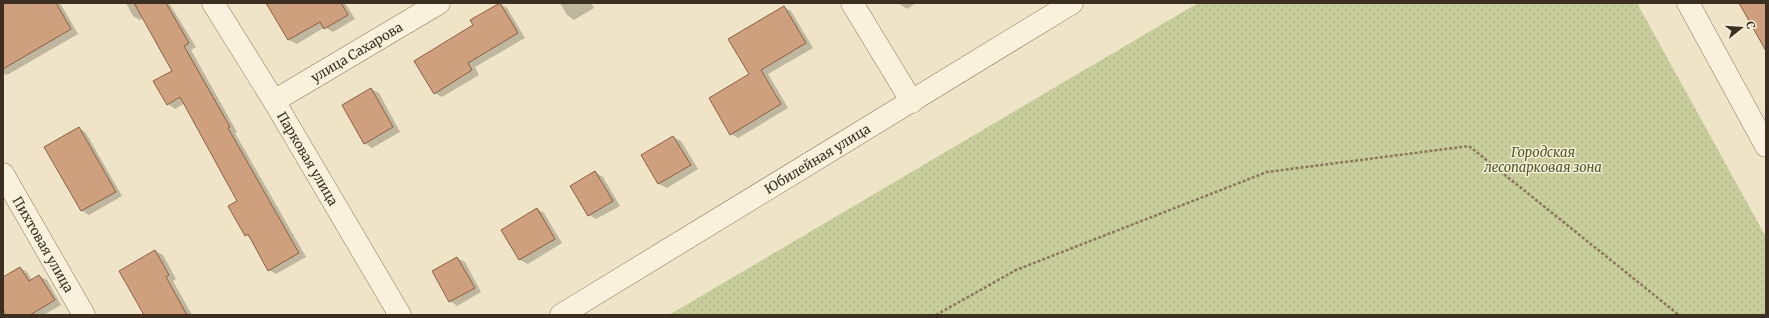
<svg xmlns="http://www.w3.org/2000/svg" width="1769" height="318" font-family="Merriweather,serif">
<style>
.grass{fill:url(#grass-dots)}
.shadow{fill:#0003}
.building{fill:#cea07e;stroke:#8c6042}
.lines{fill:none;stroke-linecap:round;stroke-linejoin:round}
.minor-casing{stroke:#8c765d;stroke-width:23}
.path{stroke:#8c765d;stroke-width:2.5;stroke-dasharray:3 2;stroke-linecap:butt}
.minor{stroke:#f9f1dc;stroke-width:22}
.labels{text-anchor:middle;stroke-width:3;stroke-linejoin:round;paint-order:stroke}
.street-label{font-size:13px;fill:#3c2e20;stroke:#f6eed8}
.park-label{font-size:13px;font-style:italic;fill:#4b5927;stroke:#f6eed8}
</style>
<defs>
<pattern id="grass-dots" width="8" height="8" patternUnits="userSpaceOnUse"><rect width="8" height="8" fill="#c7ce9b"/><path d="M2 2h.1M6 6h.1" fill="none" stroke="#acb185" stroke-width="1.8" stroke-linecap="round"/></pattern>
</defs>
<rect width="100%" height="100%" fill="#efe4c8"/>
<path class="grass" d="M 1198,3 L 1637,3 L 1766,237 L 1766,315 L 669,315 Z"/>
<path class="shadow" d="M 3,3 L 60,3 L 78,34 L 7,75 L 3,73 Z
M 126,3 L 169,3 L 196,47 L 191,50 L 237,132 L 235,133 L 306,257 L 276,274 L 269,270 L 251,238 L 246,235 L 238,201 L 185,103 L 175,109 L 168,104 L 174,71 L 144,18 L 140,20 L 133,16 Z
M 276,3 L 345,3 L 355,19 L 333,32 L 325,27 L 297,44 L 289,40 L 269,7 Z
M 560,3 L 591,3 L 594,8 L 574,20 L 567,15 Z
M 898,3 L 916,3 L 907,9 Z
M 499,4 L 507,8 L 525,38 L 475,67 L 479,75 L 442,97 L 435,93 L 474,25 Z
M 784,7 L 791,11 L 813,48 L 768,74 L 788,108 L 738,138 L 731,134 Z
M 371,89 L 379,93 L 400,132 L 372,148 L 365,143 Z
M 79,128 L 86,133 L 122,196 L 89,215 L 82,211 L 46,147 Z
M 673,137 L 681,141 L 698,169 L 667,188 L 659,184 L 642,156 Z
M 595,172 L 603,177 L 620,206 L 596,219 L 589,215 Z
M 537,209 L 544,213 L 562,243 L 528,264 L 520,260 L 502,230 Z
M 155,251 L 163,255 L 176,279 L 173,281 L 192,315 L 145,315 Z
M 457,258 L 465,262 L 481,292 L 457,306 L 450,301 Z
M 20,268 L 27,272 L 32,280 L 39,276 L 47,280 L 61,305 L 44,315 L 8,315 L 3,307 L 3,278 Z"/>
<path class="building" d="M 3,3 L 56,3 L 71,29 L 3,69 Z
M 134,3 L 166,3 L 189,43 L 184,46 L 230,127 L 228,128 L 299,253 L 268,271 L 248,234 L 245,236 L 228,206 L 237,201 L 180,97 L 167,105 L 153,81 L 172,71 Z
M 266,3 L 341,3 L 348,15 L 324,29 L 320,22 L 288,40 Z
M 500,3 L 518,33 L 468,63 L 472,70 L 434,94 L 414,61 L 473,25 L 470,20 Z
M 1739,3 L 1766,3 L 1766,51 Z
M 784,6 L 806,43 L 761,70 L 781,104 L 730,135 L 709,98 L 749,74 L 728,39 Z
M 371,88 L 393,127 L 364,144 L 342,105 Z
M 79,127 L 116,192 L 81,211 L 44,147 Z
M 673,136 L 691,165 L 658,184 L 641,155 Z
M 595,171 L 613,201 L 588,216 L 570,186 Z
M 537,208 L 555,239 L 519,260 L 501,230 Z
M 155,250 L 169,275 L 166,277 L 187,315 L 144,315 L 119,271 Z
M 457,257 L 475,288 L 449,302 L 432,271 Z
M 20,267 L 29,281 L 39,275 L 55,300 L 30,315 L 6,315 L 3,309 L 3,277 Z"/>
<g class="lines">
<defs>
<g id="minor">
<path id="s1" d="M 213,3 L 274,101 L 400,315"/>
<path d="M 852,3 L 912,102"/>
<path d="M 1688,3 L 1766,146"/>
<path id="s2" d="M 274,101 L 439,3"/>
<path id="s3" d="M 3,174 L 84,315"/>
<path id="s4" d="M 561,315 L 1072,3"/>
</g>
</defs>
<use href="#minor" class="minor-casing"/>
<path class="path" d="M 936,315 L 1016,270 L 1267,172 L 1469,146 L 1679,315"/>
<use href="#minor" class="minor"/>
</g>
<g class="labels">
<g class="street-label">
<text dy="5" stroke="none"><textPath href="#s2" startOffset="96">улица Сахарова</textPath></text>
<text dy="5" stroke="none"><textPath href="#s1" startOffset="182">Парковая улица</textPath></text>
<text dy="5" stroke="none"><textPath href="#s4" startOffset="300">Юбилейная улица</textPath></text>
<text dy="5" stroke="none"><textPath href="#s3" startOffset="81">Пихтовая улица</textPath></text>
</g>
<g class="park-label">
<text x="1543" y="157">Городская<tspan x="1543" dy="15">лесопарковая зона</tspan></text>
</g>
</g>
<rect width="1769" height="318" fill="none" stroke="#3c2e20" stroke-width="8"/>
<g transform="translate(1741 28) rotate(73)" stroke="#f6eed8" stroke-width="3" paint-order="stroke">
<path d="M0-3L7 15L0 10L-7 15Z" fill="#3c2e20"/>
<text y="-6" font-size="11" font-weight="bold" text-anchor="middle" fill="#3c2e20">С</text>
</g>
</svg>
